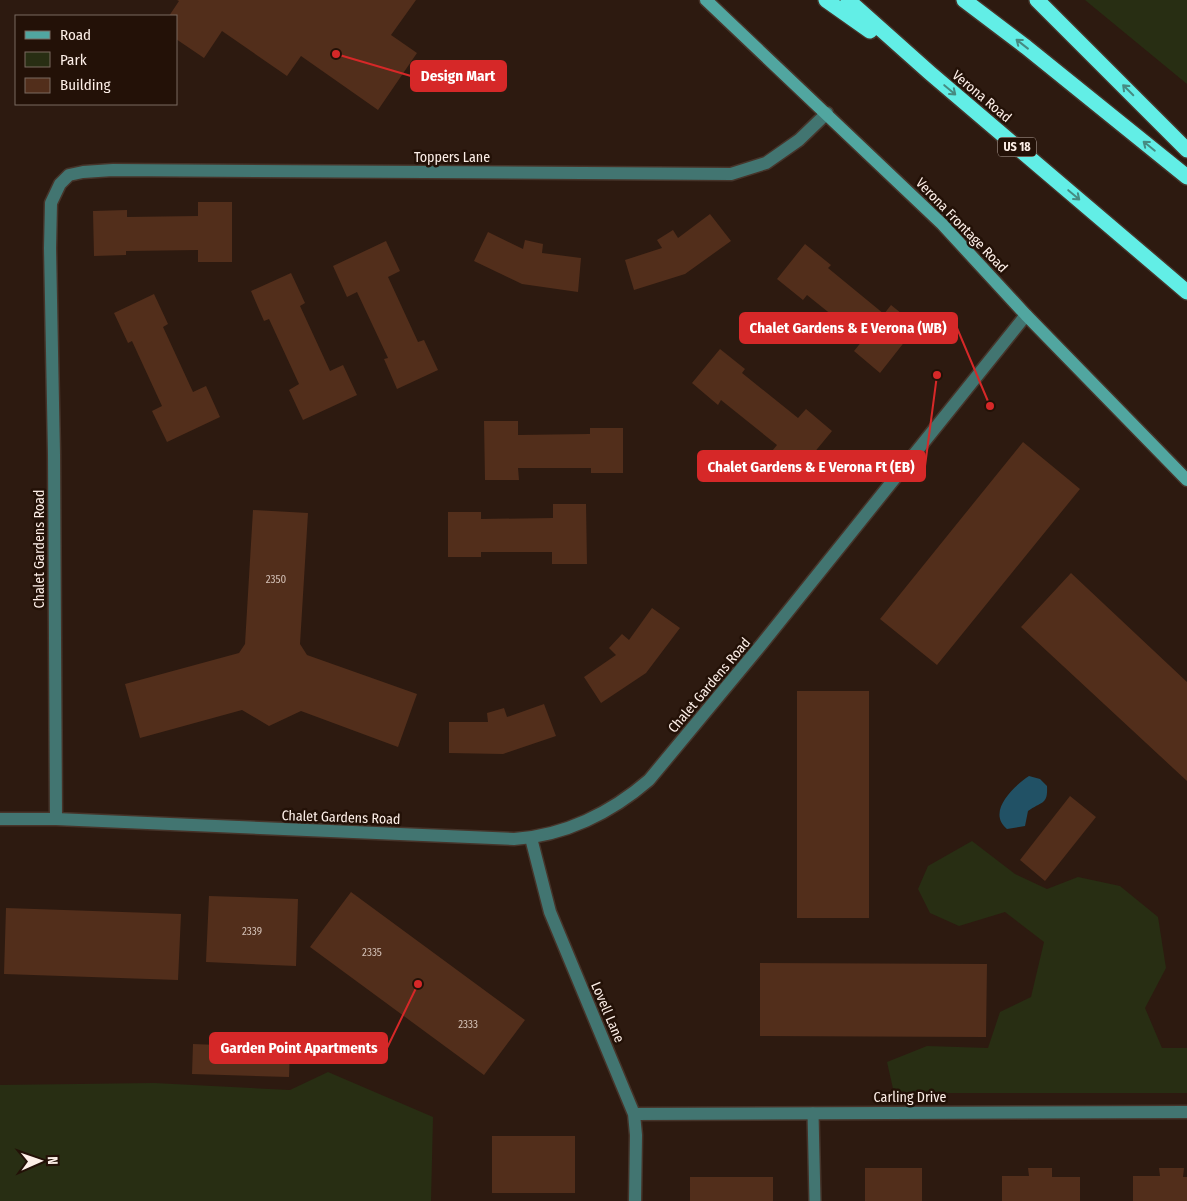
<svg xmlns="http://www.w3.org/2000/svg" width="1187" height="1201" font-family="'Fira Sans Condensed',sans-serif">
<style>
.green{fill:#282e13}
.water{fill:#215165}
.building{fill:#522e1b}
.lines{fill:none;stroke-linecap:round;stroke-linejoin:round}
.lane-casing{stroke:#46342a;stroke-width:14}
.street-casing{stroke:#46342a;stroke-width:15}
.secondary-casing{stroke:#46342a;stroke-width:15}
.highway-casing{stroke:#46342a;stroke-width:18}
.lane{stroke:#427571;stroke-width:11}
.street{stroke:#427571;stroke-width:12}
.secondary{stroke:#51a6a0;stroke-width:12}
.highway{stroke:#62eee6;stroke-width:15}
.oneway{stroke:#468b82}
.labels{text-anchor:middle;stroke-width:5;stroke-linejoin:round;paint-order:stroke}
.number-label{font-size:11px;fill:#d2bfb5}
.shield{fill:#231107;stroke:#bcaca4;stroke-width:1}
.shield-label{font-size:12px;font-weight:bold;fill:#fdefe8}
.street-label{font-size:14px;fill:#fdefe8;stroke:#231107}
.leader{fill:none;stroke:#d62828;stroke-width:2}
.callout-dot{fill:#d62828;stroke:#231107;stroke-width:2}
.callout{fill:#d62828;stroke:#d62828;stroke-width:2}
.callout-label{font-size:15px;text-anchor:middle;font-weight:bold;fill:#fff}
</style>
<rect width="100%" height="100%" fill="#2d1a10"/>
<path class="green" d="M 1085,0 L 1187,0 L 1187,84 Z
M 972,841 L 1015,874 L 1047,889 L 1078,877 L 1120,886 L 1158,917 L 1166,968 L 1145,1008 L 1162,1048 L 1187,1048 L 1187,1093 L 894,1093 L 887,1062 L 927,1046 L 988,1048 L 1000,1012 L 1031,997 L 1044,942 L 1005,912 L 959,926 L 930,913 L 918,889 L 928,866 Z
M 328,1072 L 433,1117 L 431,1201 L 0,1201 L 0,1085 L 154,1083 L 290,1090 Z"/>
<path class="water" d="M 1029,776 L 1040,779 L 1047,786 C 1048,805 1042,801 1028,811 L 1025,826 L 1007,829 C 986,812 1014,786 1029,776 Z"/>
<path class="building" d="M 177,0 L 416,0 L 391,35 L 417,53 L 378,110 L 301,56 L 287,76 L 222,31 L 204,58 L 176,39 L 176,16 L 169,16 L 179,1 Z
M 198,202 L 232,202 L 232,262 L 198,262 L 198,250 L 126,251 L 126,255 L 94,256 L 93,211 L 127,210 L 127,217 L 198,216 Z
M 710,214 L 731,241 L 685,274 L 634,290 L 625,260 L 662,248 L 657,240 L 673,230 L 678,238 Z
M 488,232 L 523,249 L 525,240 L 543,244 L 542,253 L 581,258 L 578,292 L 522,284 L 474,261 Z
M 386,241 L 400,271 L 388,277 L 418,342 L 424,340 L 438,370 L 397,389 L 384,359 L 388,358 L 357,292 L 347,297 L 333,266 Z
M 805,244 L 831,265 L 828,268 L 884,314 L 891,305 L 917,326 L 880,373 L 854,351 L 863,340 L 807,295 L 803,300 L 777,279 Z
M 291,273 L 305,303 L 300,306 L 330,371 L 343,365 L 357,395 L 303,420 L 289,390 L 299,384 L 269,319 L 264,321 L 251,291 Z
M 154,294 L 168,324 L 163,327 L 193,392 L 206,386 L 220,417 L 167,442 L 152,411 L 162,406 L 132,341 L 128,343 L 114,313 Z
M 720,349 L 745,369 L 742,373 L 798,418 L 806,409 L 832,431 L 794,477 L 768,456 L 777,445 L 721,400 L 718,405 L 692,383 Z
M 484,421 L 518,421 L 518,435 L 590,434 L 590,428 L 623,428 L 623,473 L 591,473 L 591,468 L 518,468 L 519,480 L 485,480 Z
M 1023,442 L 1080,489 L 937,665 L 880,619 Z
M 553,504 L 586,504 L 587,564 L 552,564 L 552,552 L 481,552 L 481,557 L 448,557 L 448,512 L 481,512 L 481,519 L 553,518 Z
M 253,510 L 308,513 L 300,644 L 307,655 L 417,694 L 398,747 L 301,711 L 269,726 L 242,710 L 140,738 L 125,684 L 239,653 L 245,644 Z
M 1071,573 L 1187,682 L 1187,781 L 1021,627 Z
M 652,608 L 680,628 L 646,673 L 601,703 L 584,677 L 616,655 L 609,648 L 622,634 L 629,640 Z
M 797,691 L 869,691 L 869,918 L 797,918 Z
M 544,704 L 556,736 L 503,754 L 449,753 L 449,722 L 488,722 L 487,713 L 504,708 L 507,717 Z
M 1070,796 L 1096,817 L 1045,881 L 1020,860 Z
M 351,892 L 525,1020 L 484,1075 L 310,947 Z
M 209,896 L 298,899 L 296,966 L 206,962 Z
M 6,908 L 181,914 L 178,980 L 4,974 Z
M 760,963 L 987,964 L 986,1037 L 760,1036 Z
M 193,1044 L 290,1048 L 289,1077 L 192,1074 Z
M 492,1136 L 575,1136 L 575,1193 L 492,1193 Z
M 865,1168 L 922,1168 L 922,1201 L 865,1201 Z
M 1028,1168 L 1052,1168 L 1052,1177 L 1080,1177 L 1080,1201 L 1002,1201 L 1002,1176 L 1029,1176 Z
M 1159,1168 L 1184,1168 L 1183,1177 L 1187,1177 L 1187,1201 L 1133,1201 L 1133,1176 L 1160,1176 Z
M 690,1177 L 773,1177 L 773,1201 L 690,1201 Z"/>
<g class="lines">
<defs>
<path id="lane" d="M 813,1113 L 815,1201"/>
<path id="street" d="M 0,819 L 56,819 L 514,839 C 564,836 611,813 649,780 L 761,645 L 1026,315
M 56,819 L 54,454 L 50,248 L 51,203 L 60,184 L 69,175 L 83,172 L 113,170 L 731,174 L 766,163 L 799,140 L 827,113
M 531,838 L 550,912 L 634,1114 L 636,1135 L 635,1201
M 634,1114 L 1187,1112"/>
<path id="secondary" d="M 706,0 L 942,224 L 1026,315 L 1187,480"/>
<path id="highway" d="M 826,0 L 870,31
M 848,0 L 930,73 L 1187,292
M 964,0 L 1026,47 L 1187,177
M 1037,0 L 1187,150"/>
</defs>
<use href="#lane" class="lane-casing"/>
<use href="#street" class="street-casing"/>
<use href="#secondary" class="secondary-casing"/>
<use href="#highway" class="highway-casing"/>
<use href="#lane" class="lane"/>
<use href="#street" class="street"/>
<use href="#secondary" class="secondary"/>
<use href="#highway" class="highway"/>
</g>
<defs><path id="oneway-shaft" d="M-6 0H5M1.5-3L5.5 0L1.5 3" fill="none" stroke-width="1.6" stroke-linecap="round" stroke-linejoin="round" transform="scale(1.25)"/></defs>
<g class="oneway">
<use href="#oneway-shaft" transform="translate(1022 44) rotate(-142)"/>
<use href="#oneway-shaft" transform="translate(950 90) rotate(40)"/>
<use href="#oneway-shaft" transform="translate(1128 90) rotate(-135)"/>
<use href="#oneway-shaft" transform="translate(1149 146) rotate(-141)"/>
<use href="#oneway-shaft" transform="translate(1074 195) rotate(40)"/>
</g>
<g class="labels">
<g class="number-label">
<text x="276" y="583">2350</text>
<text x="252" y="935">2339</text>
<text x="372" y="956">2335</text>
<text x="468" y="1028">2333</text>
</g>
<rect class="shield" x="998" y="137.5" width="38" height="19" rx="4"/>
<g class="shield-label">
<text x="1017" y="151">US 18</text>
</g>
<g class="street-label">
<text transform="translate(982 96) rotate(40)" y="5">Verona Road</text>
<text x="452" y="162">Toppers Lane</text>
<text transform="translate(962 225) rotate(46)" y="5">Verona Frontage Road</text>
<text transform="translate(39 549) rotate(-90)" y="5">Chalet Gardens Road</text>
<text transform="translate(709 685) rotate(-50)" y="5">Chalet Gardens Road</text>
<text transform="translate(341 817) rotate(2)" y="5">Chalet Gardens Road</text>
<text transform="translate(608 1012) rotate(67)" y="5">Lovell Lane</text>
<text x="910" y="1102">Carling Drive</text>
</g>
</g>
<path class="leader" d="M336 54L411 76M990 406L957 328M937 375L925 466M418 984L387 1048"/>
<g class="callout-dot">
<circle cx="336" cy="54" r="5"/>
<circle cx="990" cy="406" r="5"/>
<circle cx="937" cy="375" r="5"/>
<circle cx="418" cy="984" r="5"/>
</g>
<g class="callout">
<rect x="411" y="61" width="95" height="30" rx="5"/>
<rect x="740" y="313" width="217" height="30" rx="5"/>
<rect x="698" y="451" width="227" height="30" rx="5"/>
<rect x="210" y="1033" width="177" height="30" rx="5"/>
</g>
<g class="callout-label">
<text x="458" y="81">Design Mart</text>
<text x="848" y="333">Chalet Gardens &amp; E Verona (WB)</text>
<text x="811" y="472">Chalet Gardens &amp; E Verona Ft (EB)</text>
<text x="299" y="1053">Garden Point Apartments</text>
</g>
<rect x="15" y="15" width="162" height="90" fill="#231107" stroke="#7a6a61"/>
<rect x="25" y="31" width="25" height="8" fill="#51a6a0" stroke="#7a6a61"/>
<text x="60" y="40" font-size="15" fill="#fdefe8">Road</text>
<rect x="25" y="52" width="25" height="15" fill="#282e13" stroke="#7a6a61"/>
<text x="60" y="65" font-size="15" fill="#fdefe8">Park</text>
<rect x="25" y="78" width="25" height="15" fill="#522e1b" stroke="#7a6a61"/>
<text x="60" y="90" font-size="15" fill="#fdefe8">Building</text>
<g transform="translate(40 1161) rotate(88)" stroke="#231107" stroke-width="4" paint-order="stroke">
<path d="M0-4L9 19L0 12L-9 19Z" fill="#fdefe8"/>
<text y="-8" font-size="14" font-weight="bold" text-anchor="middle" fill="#fdefe8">N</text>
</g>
</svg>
